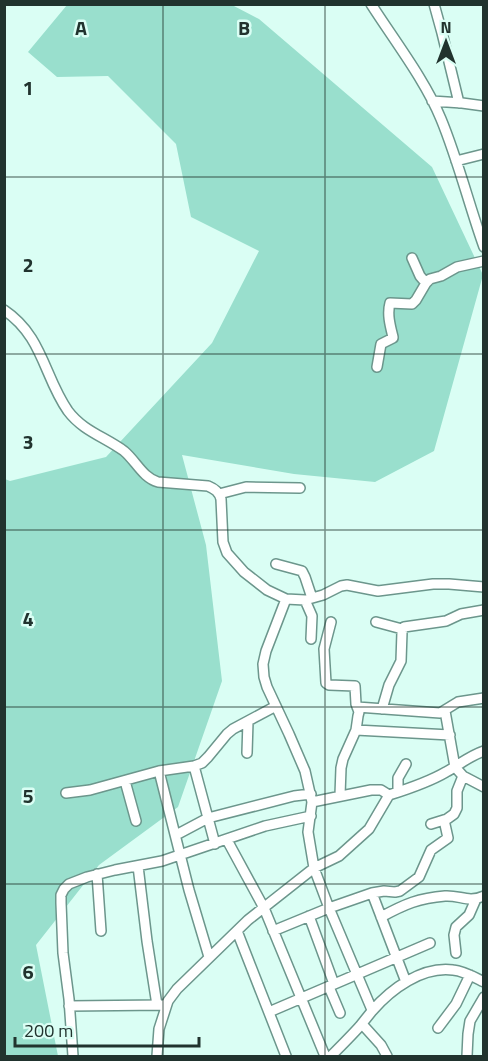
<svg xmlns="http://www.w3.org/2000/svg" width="488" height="1061" font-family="'Titillium Web',sans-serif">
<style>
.green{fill:#99dfcd}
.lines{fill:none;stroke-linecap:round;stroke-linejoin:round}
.minor-casing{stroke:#6c968c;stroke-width:12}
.minor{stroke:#fff;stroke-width:9}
.grid{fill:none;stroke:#21332e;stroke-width:1.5;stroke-opacity:0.55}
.grid-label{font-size:20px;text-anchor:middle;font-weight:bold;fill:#21332e;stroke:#dafef4;stroke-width:5;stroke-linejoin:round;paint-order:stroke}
</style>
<rect width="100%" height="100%" fill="#dafef4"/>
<path class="green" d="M 67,5 L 232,5 L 259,19 L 432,167 L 483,275 L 434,451 L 375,482 L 294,474 L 182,455 L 206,545 L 222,681 L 178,807 L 99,865 L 36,945 L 58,1056 L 5,1056 L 5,479 L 10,481 L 106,457 L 212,343 L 259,251 L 191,217 L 176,144 L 108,76 L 57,77 L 28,52 Z"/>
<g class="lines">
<defs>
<path id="minor" d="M 371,4 C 394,40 425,80 441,119 C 458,160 469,205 484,247
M 434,4 L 442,33 L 459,103
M 432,101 L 462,103 L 484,106
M 456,161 L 484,154
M 412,258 L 420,276 L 426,283
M 4,310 C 43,336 44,377 68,411 C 83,431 105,437 124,451 C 136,461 143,478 158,482 L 208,486 C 215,489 219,492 221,499 L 223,542 L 227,553 L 244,572 L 267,590 L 286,599 L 305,600 L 323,595 L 341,586 L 347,585 L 378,591 L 433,584 L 449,584 L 484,587
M 377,367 L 381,344 L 393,338 L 393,337 C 390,325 387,314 390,303 L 412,304 L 416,300 L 426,283 L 430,279 L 441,276 L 457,267 L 484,261
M 219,494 L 246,487 L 300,488
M 276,564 L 302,571 L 305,577 L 312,598
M 286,599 L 266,651 L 263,664 L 264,677 L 267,687 L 289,734 L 305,771 L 312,802 L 308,832 L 314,868 L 329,908 L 372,1010
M 305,600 L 312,616 L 311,639
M 331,622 L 324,649 L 326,683 L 329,685 L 355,686 L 356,704 L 359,712 L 358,716 L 356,730 L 343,759 L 341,768 L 340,795
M 376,622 L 402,629
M 357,707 L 440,713 L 458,702 L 484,698
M 382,709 L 389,685 L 401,661 L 402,632 L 404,627 L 446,621 L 461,614 L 484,610
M 445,711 L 455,767 L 463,776 L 484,787
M 356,730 L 450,735
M 247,753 L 248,721
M 194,766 L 215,844
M 159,771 L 189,890 L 209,957
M 125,781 L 136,821
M 398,792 L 398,778 L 406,764
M 66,793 L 90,790 L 159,771 L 194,766 L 202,763 L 208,757 L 227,734 L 233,729 L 276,706
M 312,802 L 371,790 L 381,790 L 389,795
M 431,824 L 447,819 L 454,814 L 457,808 L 457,791 L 463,776
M 176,835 L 208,818 L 294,796 L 311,794
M 227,840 L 264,908 L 325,1056
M 138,866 L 147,941 L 157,1005
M 97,874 L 101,931
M 372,893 L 406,982
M 309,916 L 334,984
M 381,917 C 405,904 419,898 445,896 C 460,895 468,903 484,896
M 237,931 L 286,1056
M 273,931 L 329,908 L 372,893 L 384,891 L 395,892 L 400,891 L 419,877 L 431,850 L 448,838 L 444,820
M 456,953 L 454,935 L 456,927 L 469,915 L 476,899
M 329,987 L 340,1013
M 69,1006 L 163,1005
M 269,1012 L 430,943
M 362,1024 L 381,1045 L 387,1056
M 438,1028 L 456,1004 L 470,975
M 73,1056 L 69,999 L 63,953 L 61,903 L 61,895 L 64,889 L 69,884 L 87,877 L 115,870 L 162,861 L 265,826 L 311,816
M 157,1056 L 159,1029 L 168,1001 L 177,989 L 248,920 L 314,868 L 339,856 L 369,829 L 389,795 C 408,789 429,782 446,772 C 459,765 469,756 484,751
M 331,1056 C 341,1046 351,1036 360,1026 C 364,1021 368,1016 372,1011 C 391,989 422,966 453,970 C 464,971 474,977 484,982
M 467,1056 L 468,1034 L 470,1021 L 484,997"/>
</defs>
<use href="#minor" class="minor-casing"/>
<use href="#minor" class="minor"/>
</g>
<path class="grid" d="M 163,4 L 163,1056M 325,4 L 325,1056M 4,177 L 484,177M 4,354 L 484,354M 4,530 L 484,530M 4,707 L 484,707M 4,884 L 484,884"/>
<g class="grid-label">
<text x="81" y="35">A</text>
<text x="244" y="35">B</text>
<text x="28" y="95">1</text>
<text x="28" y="272">2</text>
<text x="28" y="449">3</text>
<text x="28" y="626">4</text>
<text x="28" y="803">5</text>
<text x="28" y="979">6</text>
</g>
<rect width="488" height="1061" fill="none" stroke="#21332e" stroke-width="12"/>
<g transform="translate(446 42)" stroke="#dafef4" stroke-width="4.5" paint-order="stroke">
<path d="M0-4.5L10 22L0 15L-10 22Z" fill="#21332e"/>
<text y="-9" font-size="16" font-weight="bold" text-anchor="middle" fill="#21332e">N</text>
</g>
<path d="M15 1037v9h184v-9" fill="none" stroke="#21332e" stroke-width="3"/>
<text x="24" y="1037" font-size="18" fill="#21332e" stroke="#dafef4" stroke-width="4.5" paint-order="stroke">200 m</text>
</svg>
